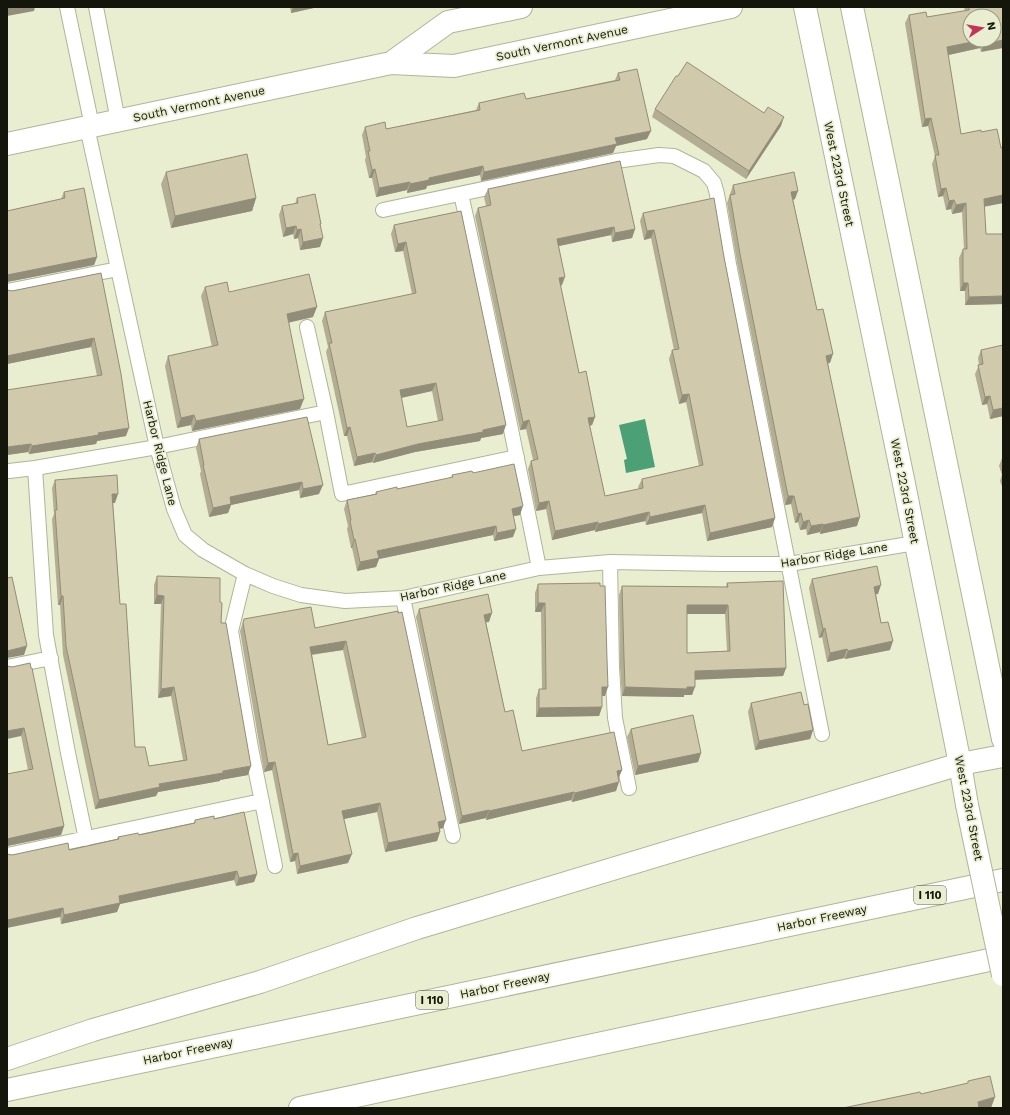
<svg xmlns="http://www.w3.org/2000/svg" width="1010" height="1115" font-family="'Work Sans',sans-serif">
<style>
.water{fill:#4ba175}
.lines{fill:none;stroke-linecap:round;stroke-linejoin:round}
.lane-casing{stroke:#afb598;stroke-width:16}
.secondary-casing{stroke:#afb598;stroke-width:24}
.primary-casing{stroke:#afb598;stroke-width:24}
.highway-casing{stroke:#afb598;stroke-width:24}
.lane{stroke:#fff;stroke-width:14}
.secondary{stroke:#fff;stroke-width:22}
.primary{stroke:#fff;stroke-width:22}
.highway{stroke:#fff;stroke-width:22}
.secondary-bridge-casing{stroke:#afb598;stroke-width:24;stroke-linecap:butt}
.secondary-bridge{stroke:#fff;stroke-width:22}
.wall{fill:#b3ad93;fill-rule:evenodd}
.shaded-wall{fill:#928d78}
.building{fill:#d0c9ab;stroke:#928d78;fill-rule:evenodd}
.labels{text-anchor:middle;stroke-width:3.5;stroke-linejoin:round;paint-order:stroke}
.shield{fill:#e8eecf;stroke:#545746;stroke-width:1}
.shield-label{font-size:11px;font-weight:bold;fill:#14160b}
.street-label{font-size:12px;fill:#14160b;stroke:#e8eecf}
</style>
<rect width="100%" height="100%" fill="#e8eecf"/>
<path class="water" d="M 645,419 L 655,467 L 626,473 L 624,460 L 627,459 L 619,425 Z"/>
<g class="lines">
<defs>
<path id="lane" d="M 67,7 L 92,126
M 96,7 L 118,121
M 87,127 L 157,447 L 174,509 L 185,535 L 203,550 L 245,574 L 273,586 L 301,595 L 345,601 L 403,598 L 539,568 L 610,562 L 722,564 L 789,564 L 915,543
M 461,194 C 489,318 514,443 539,568
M 383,210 L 616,161 L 659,155 L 674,156 L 704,171 L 714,183 L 717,194 L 729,264 L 822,734
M 7,291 L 118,269
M 326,412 L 342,494 L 517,457
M 9,471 L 35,468
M 610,562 L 612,667 L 615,718 L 629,788
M 245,574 L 231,631 L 251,748 L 275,866
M 403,598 L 453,836
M 7,667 L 51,658
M 86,839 L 68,753 L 46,635 L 35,468 L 157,447 L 326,412 L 307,327
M 7,855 L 262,801"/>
<path id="secondary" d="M 805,7 L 903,479 L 960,764 L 967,805
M 852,7 L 1003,739"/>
<path id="primary" d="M 391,63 L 448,22 L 521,7
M 7,144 L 391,63 L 454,66 L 731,7"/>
<path id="highway" d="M 7,1059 L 93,1030 L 260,982 L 417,928 L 960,764 L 1003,756
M 7,1090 L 1003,880
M 300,1108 L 1003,957"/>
</defs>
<use href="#lane" class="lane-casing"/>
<use href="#secondary" class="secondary-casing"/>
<use href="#primary" class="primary-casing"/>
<use href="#highway" class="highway-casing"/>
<use href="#lane" class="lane"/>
<use href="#secondary" class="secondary"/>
<use href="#primary" class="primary"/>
<use href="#highway" class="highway"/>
<defs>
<path id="secondary-bridge" d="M 967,805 L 1003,975"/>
</defs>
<use href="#secondary-bridge" class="secondary-bridge-casing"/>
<use href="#secondary-bridge" class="secondary-bridge"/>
</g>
<path class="wall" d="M 290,7 L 318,7 L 291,13 Z
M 964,7 L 1003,7 L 981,52 L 980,48 L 948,55 L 961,134 L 981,132 L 1001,148 L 1003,147 L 1003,203 L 984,207 L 986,234 L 1003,234 L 1003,304 L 965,305 L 965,291 L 960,291 L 959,258 L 963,249 L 964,249 L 962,212 L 952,214 L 951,209 L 946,210 L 943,196 L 938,197 L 932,164 L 935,156 L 928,126 L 922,127 L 905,23 L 909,15 L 927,17 L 965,11 Z
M 618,73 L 647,139 L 616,146 L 613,153 L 481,181 L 480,175 L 427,186 L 426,189 L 407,193 L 407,190 L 376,197 L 372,178 L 369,178 L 365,160 L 366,157 L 362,135 L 365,127 L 386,129 L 476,110 L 479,103 L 526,99 L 615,80 Z
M 655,109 L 781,126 L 746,179 L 652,117 Z
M 166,172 L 256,198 L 252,211 L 171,228 L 161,184 Z
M 733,185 L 795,199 L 793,200 L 817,310 L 830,363 L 828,363 L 857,526 L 820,534 L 820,532 L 807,535 L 806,529 L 800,530 L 798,522 L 795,523 L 791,504 L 785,505 L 737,262 L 727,203 Z
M 488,189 L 635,229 L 632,238 L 612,242 L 611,235 L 559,246 L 562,285 L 560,286 L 579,373 L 595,417 L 592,425 L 589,426 L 605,496 L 639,489 L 638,487 L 642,479 L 699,466 L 686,402 L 679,404 L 669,359 L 672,350 L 674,350 L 651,238 L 644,240 L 640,221 L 643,213 L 724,257 L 775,518 L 772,527 L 707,541 L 702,513 L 646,525 L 645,521 L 595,532 L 595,530 L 552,540 L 546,509 L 536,511 L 528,469 L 531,461 L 533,460 L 526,429 L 520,430 L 475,216 L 478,208 L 486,206 L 484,197 Z
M 64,192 L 97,257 L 94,265 L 7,282 L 7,211 L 61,199 Z
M 297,198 L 321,226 L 320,247 L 300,250 L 298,238 L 294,239 L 293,234 L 283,237 L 279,215 L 282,206 L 295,204 Z
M 461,211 L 503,434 L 481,438 L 480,441 L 415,452 L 373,463 L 372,462 L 354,466 L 347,436 L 344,436 L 326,352 L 328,347 L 322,321 L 325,312 L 412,294 L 403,251 L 395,252 L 391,234 L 394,225 ZM 432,391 L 438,421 L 407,427 L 401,398 Z
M 101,273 L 126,436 L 97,441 L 96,444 L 29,454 L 28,452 L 7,455 L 97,376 L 91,347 L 7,364 L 7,290 L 12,291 Z
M 205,287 L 229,292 L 313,317 L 288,322 L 300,409 L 192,431 L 191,425 L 177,428 L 165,366 L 168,356 L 212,347 L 201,296 Z
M 981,350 L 1003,416 L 990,419 L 987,404 L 982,405 L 975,374 L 979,365 L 978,358 Z
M 307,417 L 319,494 L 300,498 L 299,490 L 231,505 L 228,513 L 209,517 L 200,474 L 201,471 L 196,448 L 199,439 Z
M 1003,457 L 1003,489 L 1000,481 L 1002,475 L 999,466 L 1002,458 Z
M 473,473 L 520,515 L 514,516 L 513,537 L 494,541 L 493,535 L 379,559 L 376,567 L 357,571 L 352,548 L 351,548 L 347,529 L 348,526 L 344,509 L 347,500 L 375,494 L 376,492 L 397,489 L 451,478 L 452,475 Z
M 55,480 L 115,503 L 113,503 L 120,604 L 135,747 L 149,766 L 183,760 L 171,696 L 158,698 L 161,604 L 154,604 L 154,585 L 157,576 L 220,602 L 221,623 L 248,775 L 220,780 L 220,781 L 158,792 L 156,796 L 95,809 L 63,655 L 60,605 L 58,605 L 52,519 L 54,514 L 52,488 Z
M 812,579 L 878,594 L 876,594 L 881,623 L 890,650 L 845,659 L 844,658 L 827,662 L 822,637 L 819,638 L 809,588 Z
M 727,583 L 786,668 L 783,676 L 695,679 L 692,695 L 684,695 L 684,697 L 622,696 L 620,667 L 619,595 L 622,586 L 726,587 ZM 687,614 L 725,614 L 727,651 L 687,653 Z
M 538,584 L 605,696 L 602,696 L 602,707 L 599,716 L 536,717 L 536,698 L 539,689 L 542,689 L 541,612 L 535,612 L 535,593 Z
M 419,609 L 489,622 L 486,622 L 505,712 L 522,751 L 622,770 L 618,779 L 616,791 L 572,802 L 571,800 L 486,820 L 486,818 L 459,824 L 416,617 Z
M 398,611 L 443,828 L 439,829 L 440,832 L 437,841 L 385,852 L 377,812 L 344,819 L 348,863 L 297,874 L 295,861 L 290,862 L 272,770 L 264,772 L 240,631 L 244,619 L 315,628 ZM 343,650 L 362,738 L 328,745 L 312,655 Z
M 7,666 L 64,826 L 61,835 L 7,846 L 7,774 L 28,770 Z
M 751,703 L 813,730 L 810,739 L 755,750 L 748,712 Z
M 631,729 L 701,753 L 698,762 L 635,775 L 627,737 Z
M 214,819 L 257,874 L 254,882 L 236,886 L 234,880 L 120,904 L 117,912 L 61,924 L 60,917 L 12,855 L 69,850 L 117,839 L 118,837 L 139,835 L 194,823 L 195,820 Z"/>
<path class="shaded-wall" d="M 7,7 L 35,7 L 34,11 L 7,16 Z
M 293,7 L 318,7 L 291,13 Z
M 983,40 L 980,48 L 944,56 L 947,47 Z
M 1003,40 L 1003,48 L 981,52 L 984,44 Z
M 784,117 L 781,126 L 746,179 L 749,171 Z
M 931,118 L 928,126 L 922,127 L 925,119 Z
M 651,131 L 647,139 L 616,146 L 613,153 L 481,181 L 484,172 L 615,138 Z
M 483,166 L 480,175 L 427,186 L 426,189 L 407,193 L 410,184 L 429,178 Z
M 375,169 L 372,178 L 369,178 L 372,170 Z
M 410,182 L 407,190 L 376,197 L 379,188 Z
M 946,188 L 943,196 L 938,197 L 941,189 Z
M 798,191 L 795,199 L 788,201 L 791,192 Z
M 1003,195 L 1003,203 L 981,207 L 984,199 Z
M 256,198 L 252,211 L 171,228 L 175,216 Z
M 954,200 L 951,209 L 946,210 L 949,201 Z
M 966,203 L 962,212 L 952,214 L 956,205 Z
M 296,226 L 293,234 L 283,237 L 286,228 Z
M 614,227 L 611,235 L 554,247 L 557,239 Z
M 301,229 L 298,238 L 294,239 L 297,230 Z
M 635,229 L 632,238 L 612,242 L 615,233 Z
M 654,230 L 651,238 L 644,240 L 647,231 Z
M 323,238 L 320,247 L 300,250 L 303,242 Z
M 406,242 L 403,251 L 395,252 L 398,244 Z
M 97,257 L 94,265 L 7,282 L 7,275 L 8,274 Z
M 565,277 L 562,285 L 556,287 L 559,278 Z
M 963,283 L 968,283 L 965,291 L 960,291 Z
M 1003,296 L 1003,304 L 965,305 L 969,297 Z
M 317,307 L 313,317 L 283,324 L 287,314 Z
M 94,338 L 91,347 L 7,364 L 7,356 Z
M 833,354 L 830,363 L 823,364 L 826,356 Z
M 436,383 L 432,391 L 396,399 L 400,390 Z
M 689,394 L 686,402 L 679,404 L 682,395 Z
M 990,396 L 987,404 L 982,405 L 985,397 Z
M 304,399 L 300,409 L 192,431 L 196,421 Z
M 1003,408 L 1003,416 L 990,419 L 993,410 Z
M 194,415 L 191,425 L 177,428 L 181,418 Z
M 595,417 L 592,425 L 585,427 L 588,418 Z
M 529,420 L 526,429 L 520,430 L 523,422 Z
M 506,425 L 503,434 L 481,438 L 480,441 L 415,452 L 373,463 L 376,455 L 418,444 Z
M 350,427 L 347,436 L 344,436 L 347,428 Z
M 129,428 L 126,436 L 97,441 L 96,444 L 29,454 L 32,446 L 98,433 Z
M 31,444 L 28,452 L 7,455 L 7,447 Z
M 375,453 L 372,462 L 354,466 L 357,457 Z
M 302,482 L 299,490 L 231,505 L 228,513 L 209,517 L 213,508 L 230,497 Z
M 323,485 L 319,494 L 300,498 L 303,489 Z
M 112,494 L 118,494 L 115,503 L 109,503 Z
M 788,496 L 794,496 L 791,504 L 785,505 Z
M 549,501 L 546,509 L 536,511 L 539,503 Z
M 705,505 L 702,513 L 646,525 L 650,517 Z
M 523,506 L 520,515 L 509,517 L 512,509 Z
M 649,512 L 645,521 L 595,532 L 598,524 Z
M 801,513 L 798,522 L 795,523 L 798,514 Z
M 860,517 L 857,526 L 820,534 L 823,525 Z
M 775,518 L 772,527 L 707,541 L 710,533 Z
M 809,520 L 806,529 L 800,530 L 803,522 Z
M 598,522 L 595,530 L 552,540 L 555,531 Z
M 823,524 L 820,532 L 807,535 L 811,526 Z
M 496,526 L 493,535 L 379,559 L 376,567 L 357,571 L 360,562 L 377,551 Z
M 516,529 L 513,537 L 494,541 L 497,533 Z
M 355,539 L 352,548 L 351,548 L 354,540 Z
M 881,585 L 878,594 L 871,595 L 874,587 Z
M 157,595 L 164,596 L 161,604 L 154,604 Z
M 61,596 L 63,596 L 60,605 L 58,605 Z
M 538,603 L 545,603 L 541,612 L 535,612 Z
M 687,605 L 728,605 L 725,614 L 684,614 Z
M 492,613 L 489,622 L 481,623 L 484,615 Z
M 825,628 L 822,637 L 819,638 L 823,629 Z
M 346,641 L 343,650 L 307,655 L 310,647 Z
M 893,641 L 890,650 L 845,659 L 848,651 Z
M 27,646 L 24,655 L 7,658 L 7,651 Z
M 847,649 L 844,658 L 827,662 L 830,653 Z
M 786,668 L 783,676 L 692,680 L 695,671 Z
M 174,687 L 171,696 L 158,698 L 161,689 Z
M 602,687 L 608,687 L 605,696 L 599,696 Z
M 625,687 L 695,687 L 692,695 L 684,695 L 684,697 L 622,696 Z
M 602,707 L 599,716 L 536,717 L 539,708 Z
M 24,728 L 21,736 L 7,739 L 7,731 Z
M 813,730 L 810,739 L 755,750 L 759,741 Z
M 701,753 L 698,762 L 635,775 L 638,766 Z
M 275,762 L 272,770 L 264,772 L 268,763 Z
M 251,766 L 248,775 L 220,780 L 220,781 L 158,792 L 156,796 L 95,809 L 99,800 L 159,784 Z
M 622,770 L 618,779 L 617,771 Z
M 619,782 L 616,791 L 572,802 L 575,793 Z
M 574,792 L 571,800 L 486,820 L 489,811 Z
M 380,803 L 377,812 L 339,820 L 342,811 Z
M 489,810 L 486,818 L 459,824 L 462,816 Z
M 446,820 L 443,828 L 435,830 L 438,822 Z
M 64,826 L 61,835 L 7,846 L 7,839 L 8,838 Z
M 440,832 L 437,841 L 385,852 L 388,843 Z
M 298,853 L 295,861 L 290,862 L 293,854 Z
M 352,854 L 348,863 L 297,874 L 300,866 Z
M 237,871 L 234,880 L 120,904 L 117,912 L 61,924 L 64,915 L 119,896 Z
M 257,874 L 254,882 L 236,886 L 239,878 Z
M 63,908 L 60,917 L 7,928 L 7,920 Z
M 995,1097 L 991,1108 L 975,1108 L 978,1102 Z"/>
<path class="building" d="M 969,7 L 1003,7 L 1003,40 L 984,44 L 983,40 L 994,40 L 994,16 L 970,16 L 970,40 L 982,40 L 947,47 L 961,134 L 981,130 L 981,132 L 997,129 L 1001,148 L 1003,147 L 1003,195 L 984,199 L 986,234 L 1003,234 L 1003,296 L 969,297 L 968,283 L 963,283 L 963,249 L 967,249 L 966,203 L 956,205 L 954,200 L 949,201 L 946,188 L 941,189 L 935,155 L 939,155 L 931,118 L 925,119 L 909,15 L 926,12 L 927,17 L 969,10 Z
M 687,62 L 764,113 L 768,107 L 784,117 L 749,171 L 655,109 L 676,76 L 678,76 Z
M 637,69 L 651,131 L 615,138 L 617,144 L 484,172 L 483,166 L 429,178 L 429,180 L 410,184 L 410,182 L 379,188 L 375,169 L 372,170 L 368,151 L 370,151 L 365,127 L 385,122 L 386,129 L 480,110 L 479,103 L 524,93 L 526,99 L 620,80 L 618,73 Z
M 247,154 L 256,198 L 175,216 L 166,172 Z
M 620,161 L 635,229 L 615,233 L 614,227 L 557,239 L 565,277 L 559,278 L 579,373 L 586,371 L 595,417 L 588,418 L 605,496 L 643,488 L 642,479 L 703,465 L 689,394 L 682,395 L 672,350 L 679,349 L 654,230 L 647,231 L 643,213 L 714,198 L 724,257 L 775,518 L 710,533 L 705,505 L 650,517 L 649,512 L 598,524 L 598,522 L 555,531 L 549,501 L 539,503 L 531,461 L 538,459 L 529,420 L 523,422 L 478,208 L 491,205 L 488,189 Z
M 794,172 L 798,191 L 791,192 L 817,310 L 823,309 L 833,354 L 826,356 L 860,517 L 823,525 L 823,524 L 811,526 L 809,520 L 803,522 L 801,513 L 798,514 L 794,496 L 788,496 L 740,254 L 730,195 L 735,194 L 733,185 Z
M 84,188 L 97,257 L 7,275 L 7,211 L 65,198 L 64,192 Z
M 315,194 L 321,224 L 320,224 L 323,238 L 303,242 L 301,229 L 297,230 L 296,226 L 286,228 L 282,206 L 298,203 L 297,198 Z
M 461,211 L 506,425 L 483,430 L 483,432 L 418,444 L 376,455 L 375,453 L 357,457 L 350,427 L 347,428 L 337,380 L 329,343 L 332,343 L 325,312 L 416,293 L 406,242 L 398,244 L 394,225 ZM 436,383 L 443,420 L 407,427 L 400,390 Z
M 101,273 L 121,374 L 129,428 L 98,433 L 99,435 L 32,446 L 31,444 L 7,447 L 7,390 L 102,375 L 94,338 L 7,356 L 7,290 L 12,291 Z
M 309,274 L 317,307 L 287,314 L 304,399 L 196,421 L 194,415 L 181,418 L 168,356 L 218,345 L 205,287 L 227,282 L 229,292 Z
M 1003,345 L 1003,408 L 993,410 L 990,396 L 985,397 L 978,365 L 983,364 L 981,350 Z
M 307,417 L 323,485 L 303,489 L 302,482 L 230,497 L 231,504 L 213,508 L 203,465 L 204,465 L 199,439 Z
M 514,464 L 523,506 L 512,509 L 516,529 L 497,533 L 496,526 L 377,551 L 379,558 L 360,562 L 355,539 L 354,540 L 350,521 L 351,520 L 347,500 L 377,494 L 376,492 L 397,487 L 397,489 L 453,477 L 452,475 L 472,471 L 473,473 Z
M 117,475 L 118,494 L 112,494 L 120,604 L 126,604 L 135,747 L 145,747 L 149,766 L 187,760 L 174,687 L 161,689 L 164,596 L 157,595 L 157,576 L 220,578 L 220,602 L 222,603 L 221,623 L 226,623 L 251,766 L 223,771 L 223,773 L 159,784 L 160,787 L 99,800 L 66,646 L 63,596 L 61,596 L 55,510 L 57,510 L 55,480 Z
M 877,566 L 881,585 L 874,587 L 881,623 L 888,622 L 893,641 L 848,651 L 847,649 L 830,653 L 825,628 L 823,629 L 812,579 Z
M 12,577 L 27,646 L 7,651 L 7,578 Z
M 783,581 L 786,668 L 695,671 L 695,687 L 687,687 L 687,689 L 625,687 L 624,658 L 622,586 L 728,587 L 727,583 ZM 687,605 L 728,605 L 730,651 L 687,653 Z
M 600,583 L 600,586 L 605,586 L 607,659 L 608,687 L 602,687 L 602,707 L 539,708 L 539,689 L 546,689 L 545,603 L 538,603 L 538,584 Z
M 488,594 L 492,613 L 484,615 L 505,712 L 513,710 L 522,751 L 614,732 L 622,770 L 617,771 L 619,782 L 575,793 L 574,792 L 489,811 L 489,810 L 462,816 L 419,609 Z
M 311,607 L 315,628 L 398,611 L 398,613 L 402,612 L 446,820 L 438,822 L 440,832 L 388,843 L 380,803 L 342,811 L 352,854 L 300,866 L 298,853 L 293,854 L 275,762 L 268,763 L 243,623 L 244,619 ZM 346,641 L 366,737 L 328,745 L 310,647 Z
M 30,663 L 31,668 L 32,668 L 64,826 L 7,839 L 7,774 L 33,769 L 24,728 L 7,731 L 7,666 L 12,667 Z
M 801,692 L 804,705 L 808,704 L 813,730 L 759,741 L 751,703 Z
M 693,715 L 701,753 L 638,766 L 631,729 Z
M 244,812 L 257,874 L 239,878 L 237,871 L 119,896 L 120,903 L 96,908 L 64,915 L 63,908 L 7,920 L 7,854 L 12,855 L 68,843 L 69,850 L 119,839 L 118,837 L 138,833 L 139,835 L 195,823 L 195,820 L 214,816 L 214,819 Z
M 990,1076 L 995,1097 L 978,1102 L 979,1108 L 843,1108 L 920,1092 L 921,1094 L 968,1083 L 968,1081 Z"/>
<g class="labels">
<g class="shield">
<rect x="914" y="886" width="32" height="18" rx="3"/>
<rect x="416" y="991" width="32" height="18" rx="3"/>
</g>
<g class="shield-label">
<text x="930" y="899">I 110</text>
<text x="432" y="1004">I 110</text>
</g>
<g class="street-label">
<text transform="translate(562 43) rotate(-12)" y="4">South Vermont Avenue</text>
<text transform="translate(199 104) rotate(-12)" y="4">South Vermont Avenue</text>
<text transform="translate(839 174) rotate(78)" y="4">West 223rd Street</text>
<text transform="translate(160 453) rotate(76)" y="4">Harbor Ridge Lane</text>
<text transform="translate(905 491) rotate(79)" y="4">West 223rd Street</text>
<text transform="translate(834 555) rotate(-9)" y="4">Harbor Ridge Lane</text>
<text transform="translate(453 586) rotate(-12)" y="4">Harbor Ridge Lane</text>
<text transform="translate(969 808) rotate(79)" y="4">West 223rd Street</text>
<text transform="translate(822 918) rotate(-12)" y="4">Harbor Freeway</text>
<text transform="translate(505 985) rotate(-12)" y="4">Harbor Freeway</text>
<text transform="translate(188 1051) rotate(-12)" y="4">Harbor Freeway</text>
</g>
</g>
<rect width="1010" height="1115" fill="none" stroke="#14160b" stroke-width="16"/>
<g transform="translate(982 28) rotate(78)"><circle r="19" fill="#e8eecf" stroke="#939881"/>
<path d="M0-3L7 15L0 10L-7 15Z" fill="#c33456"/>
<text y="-6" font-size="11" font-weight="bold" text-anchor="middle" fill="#14160b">N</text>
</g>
</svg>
